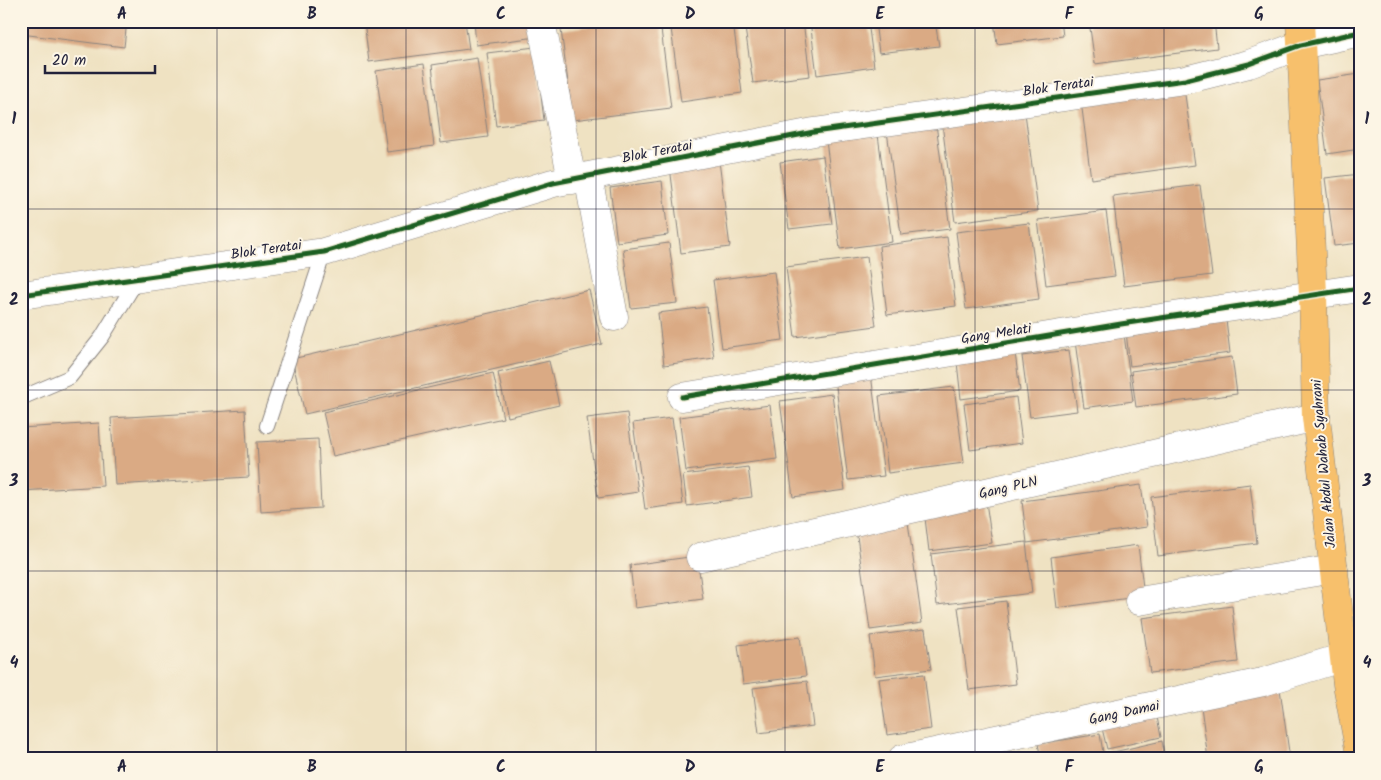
<svg xmlns="http://www.w3.org/2000/svg" width="1381" height="780" font-family="Kalam,sans-serif">
<style>
.building{fill:#daaa84}
.lines{fill:none;stroke-linecap:round;stroke-linejoin:round}
.service-casing{stroke:#88827e;stroke-width:16}
.minor-casing{stroke:#88827e;stroke-width:29}
.trunk-casing{stroke:#88827e;stroke-width:29}
.service{stroke:#fff;stroke-width:14}
.minor{stroke:#fff;stroke-width:28}
.trunk{stroke:#f7c06c;stroke-width:28}
.cycleway-casing{stroke:#fcf5e5;stroke-width:8}
.cycleway{stroke:#1b5e20;stroke-width:5}
.grid{fill:none;stroke:#22223b;stroke-width:1;stroke-opacity:0.55}
.labels{text-anchor:middle;stroke-width:4;stroke-linejoin:round;paint-order:stroke}
.street-label{font-size:14px;fill:#22223b;stroke:#fcf5e5}
.neatline{fill:none;stroke:#22223b;stroke-width:2}
.grid-label{font-size:16px;text-anchor:middle;font-weight:bold;fill:#22223b}
</style>
<rect width="100%" height="100%" fill="#fcf5e5"/>
<filter id="ink" filterUnits="userSpaceOnUse"><feTurbulence type="fractalNoise" baseFrequency=".02" numOctaves="2"/><feDisplacementMap in="SourceGraphic" scale="10" xChannelSelector="R" yChannelSelector="G"/><feConvolveMatrix kernelMatrix="1 2 1 2 8 2 1 2 1" color-interpolation-filters="sRGB"/></filter>
<filter id="wash" filterUnits="userSpaceOnUse"><feTurbulence type="fractalNoise" baseFrequency=".0096" numOctaves="4" result="noise"/><feDisplacementMap in="SourceGraphic" scale="20" xChannelSelector="R" yChannelSelector="G"/><feGaussianBlur stdDeviation="1.12" result="paint"/><feColorMatrix in="noise" values="0 0 0 0 0 0 0 0 0 0 0 0 0 0 0 0 0 1.4 0 .05"/><feComposite in="paint" operator="in"/></filter>
<g filter="url(#wash)">
<rect width="100%" height="100%" fill="#efe2c2"/>
<g id="blocks">
<path class="building" d="M 21,21 L 127,21 L 124,47 L 21,34 Z
M 364,21 L 465,21 L 469,49 L 369,62 Z
M 474,21 L 535,21 L 537,37 L 476,45 Z
M 552,21 L 576,21 L 576,22 L 553,25 Z
M 625,21 L 660,21 L 671,108 L 573,120 L 561,30 Z
M 670,21 L 733,21 L 742,93 L 681,102 Z
M 744,21 L 803,21 L 810,76 L 753,83 Z
M 810,21 L 868,21 L 874,67 L 817,75 Z
M 875,21 L 935,21 L 939,46 L 879,53 Z
M 994,21 L 1061,21 L 1063,36 L 997,44 Z
M 1089,21 L 1214,21 L 1217,48 L 1095,64 Z
M 535,47 L 544,120 L 496,126 L 487,53 Z
M 477,58 L 488,137 L 441,143 L 432,65 Z
M 424,64 L 434,146 L 387,152 L 376,71 Z
M 1360,74 L 1360,149 L 1327,154 L 1317,80 Z
M 1184,88 L 1195,165 L 1091,179 L 1081,101 Z
M 1025,113 L 1038,211 L 955,222 L 942,124 Z
M 936,124 L 950,229 L 901,235 L 887,131 Z
M 877,127 L 892,242 L 840,249 L 825,133 Z
M 823,156 L 832,224 L 789,229 L 780,162 Z
M 719,161 L 730,247 L 681,253 L 670,167 Z
M 1360,174 L 1360,243 L 1334,246 L 1325,178 Z
M 662,181 L 668,235 L 617,242 L 610,188 Z
M 1200,185 L 1212,275 L 1124,286 L 1113,196 Z
M 1106,211 L 1115,276 L 1046,285 L 1038,220 Z
M 1029,223 L 1039,299 L 966,309 L 956,232 Z
M 947,237 L 956,306 L 887,315 L 879,246 Z
M 669,243 L 677,303 L 631,308 L 623,249 Z
M 867,257 L 876,326 L 795,337 L 786,267 Z
M 774,272 L 783,340 L 722,348 L 713,280 Z
M 589,290 L 602,344 L 305,414 L 292,359 Z
M 707,307 L 714,358 L 664,365 L 658,313 Z
M 1225,311 L 1230,353 L 1130,366 L 1125,324 Z
M 1124,335 L 1133,401 L 1084,408 L 1075,341 Z
M 1014,345 L 1020,391 L 961,399 L 956,353 Z
M 1069,350 L 1077,411 L 1030,417 L 1022,356 Z
M 1232,357 L 1237,394 L 1136,407 L 1131,371 Z
M 549,361 L 559,405 L 508,417 L 498,373 Z
M 493,373 L 503,418 L 333,456 L 323,412 Z
M 871,374 L 884,476 L 848,480 L 835,379 Z
M 954,387 L 964,463 L 888,473 L 879,396 Z
M 832,394 L 845,490 L 793,497 L 780,401 Z
M 1016,397 L 1022,443 L 970,450 L 964,404 Z
M 770,405 L 777,459 L 686,471 L 679,417 Z
M 245,410 L 249,477 L 115,485 L 111,418 Z
M 627,413 L 638,492 L 598,498 L 587,418 Z
M 672,418 L 683,504 L 645,509 L 633,423 Z
M 99,423 L 103,486 L 21,491 L 21,428 Z
M 318,439 L 321,508 L 261,512 L 257,442 Z
M 748,467 L 752,497 L 687,506 L 683,475 Z
M 1250,484 L 1257,543 L 1158,556 L 1151,497 Z
M 1141,485 L 1147,527 L 1027,543 L 1022,501 Z
M 986,502 L 992,543 L 929,551 L 924,510 Z
M 908,522 L 922,623 L 870,630 L 856,529 Z
M 1026,542 L 1032,593 L 937,605 L 931,554 Z
M 1138,545 L 1144,596 L 1057,608 L 1051,557 Z
M 697,556 L 703,599 L 635,608 L 630,565 Z
M 1006,601 L 1016,684 L 969,690 L 958,607 Z
M 1232,606 L 1238,662 L 1150,673 L 1142,618 Z
M 925,629 L 931,669 L 875,676 L 870,636 Z
M 800,637 L 806,676 L 743,684 L 738,645 Z
M 924,674 L 931,729 L 887,735 L 879,679 Z
M 807,681 L 813,726 L 759,733 L 753,688 Z
M 1280,689 L 1290,759 L 1208,759 L 1200,699 Z
M 1156,712 L 1161,737 L 1107,749 L 1101,724 Z
M 1100,734 L 1104,759 L 1041,759 L 1038,744 Z
M 1162,741 L 1165,759 L 1110,759 L 1109,753 Z"/>
</g>
</g>
<g filter="url(#ink)">
<use href="#blocks" fill-opacity="0" stroke="#88827e" stroke-width="1"/>
<g class="lines">
<defs>
<path id="service" d="M 21,398 L 70,377 L 102,337 L 138,278
M 267,426 L 324,252"/>
<path id="minor" d="M 541,21 L 572,180
M 588,176 L 614,317
M 21,295 L 324,252 L 553,183 L 814,132 L 1185,80 L 1249,64 L 1301,45 L 1360,32
M 682,397 L 1121,324 L 1360,288
M 700,557 L 1316,417
M 1139,601 L 1334,569
M 902,759 L 1263,682 L 1344,657"/>
<path id="trunk" d="M 1300,21 L 1313,294 L 1316,417 L 1347,684 L 1360,754"/>
</defs>
<use href="#service" class="service-casing"/>
<use href="#minor" class="minor-casing"/>
<use href="#trunk" class="trunk-casing"/>
<use href="#service" class="service"/>
<use href="#minor" class="minor"/>
<use href="#trunk" class="trunk"/>
<defs>
<path id="cycleway" d="M 21,295 L 324,252 L 553,183 L 814,132 L 1185,80 L 1249,64 L 1301,45 L 1360,32
M 682,397 L 1121,324 L 1360,288"/>
</defs>
<use href="#cycleway" class="cycleway-casing"/>
<use href="#cycleway" class="cycleway"/>
</g>
</g>
<path class="grid" d="M 217,21 L 217,759M 406,21 L 406,759M 596,21 L 596,759M 785,21 L 785,759M 975,21 L 975,759M 1164,21 L 1164,759M 21,209 L 1360,209M 21,390 L 1360,390M 21,571 L 1360,571"/>
<g class="labels">
<g class="street-label">
<text transform="translate(1058 86) rotate(-8)" y="5">Blok Teratai</text>
<text transform="translate(657 151) rotate(-11)" y="5">Blok Teratai</text>
<text transform="translate(266 249) rotate(-8)" y="5">Blok Teratai</text>
<text transform="translate(996 333) rotate(-9)" y="5">Gang Melati</text>
<text transform="translate(1323 464) rotate(-95)" y="5">Jalan Abdul Wahab Syahrani</text>
<text transform="translate(1008 487) rotate(-13)" y="5">Gang PLN</text>
<text transform="translate(1124 712) rotate(-12)" y="5">Gang Damai</text>
</g>
</g>
<rect width="1381" height="780" fill="none" stroke="#fcf5e5" stroke-width="55"/>
<path d="M45 65v8h110v-8" fill="none" stroke="#22223b" stroke-width="2.5"/>
<text x="52" y="65" font-size="15" fill="#22223b" stroke="#fcf5e5" stroke-width="4" paint-order="stroke">20 m</text>
<rect x="28" y="28" width="1326" height="724" class="neatline"/>
<g class="grid-label">
<text x="122" y="19">A</text>
<text x="312" y="19">B</text>
<text x="501" y="19">C</text>
<text x="690" y="19">D</text>
<text x="880" y="19">E</text>
<text x="1069" y="19">F</text>
<text x="1259" y="19">G</text>
<text x="14" y="124">1</text>
<text x="1367" y="124">1</text>
<text x="14" y="305">2</text>
<text x="1367" y="305">2</text>
<text x="14" y="486">3</text>
<text x="1367" y="486">3</text>
<text x="14" y="668">4</text>
<text x="1367" y="668">4</text>
<text x="122" y="772">A</text>
<text x="312" y="772">B</text>
<text x="501" y="772">C</text>
<text x="690" y="772">D</text>
<text x="880" y="772">E</text>
<text x="1069" y="772">F</text>
<text x="1259" y="772">G</text>
</g>
</svg>
